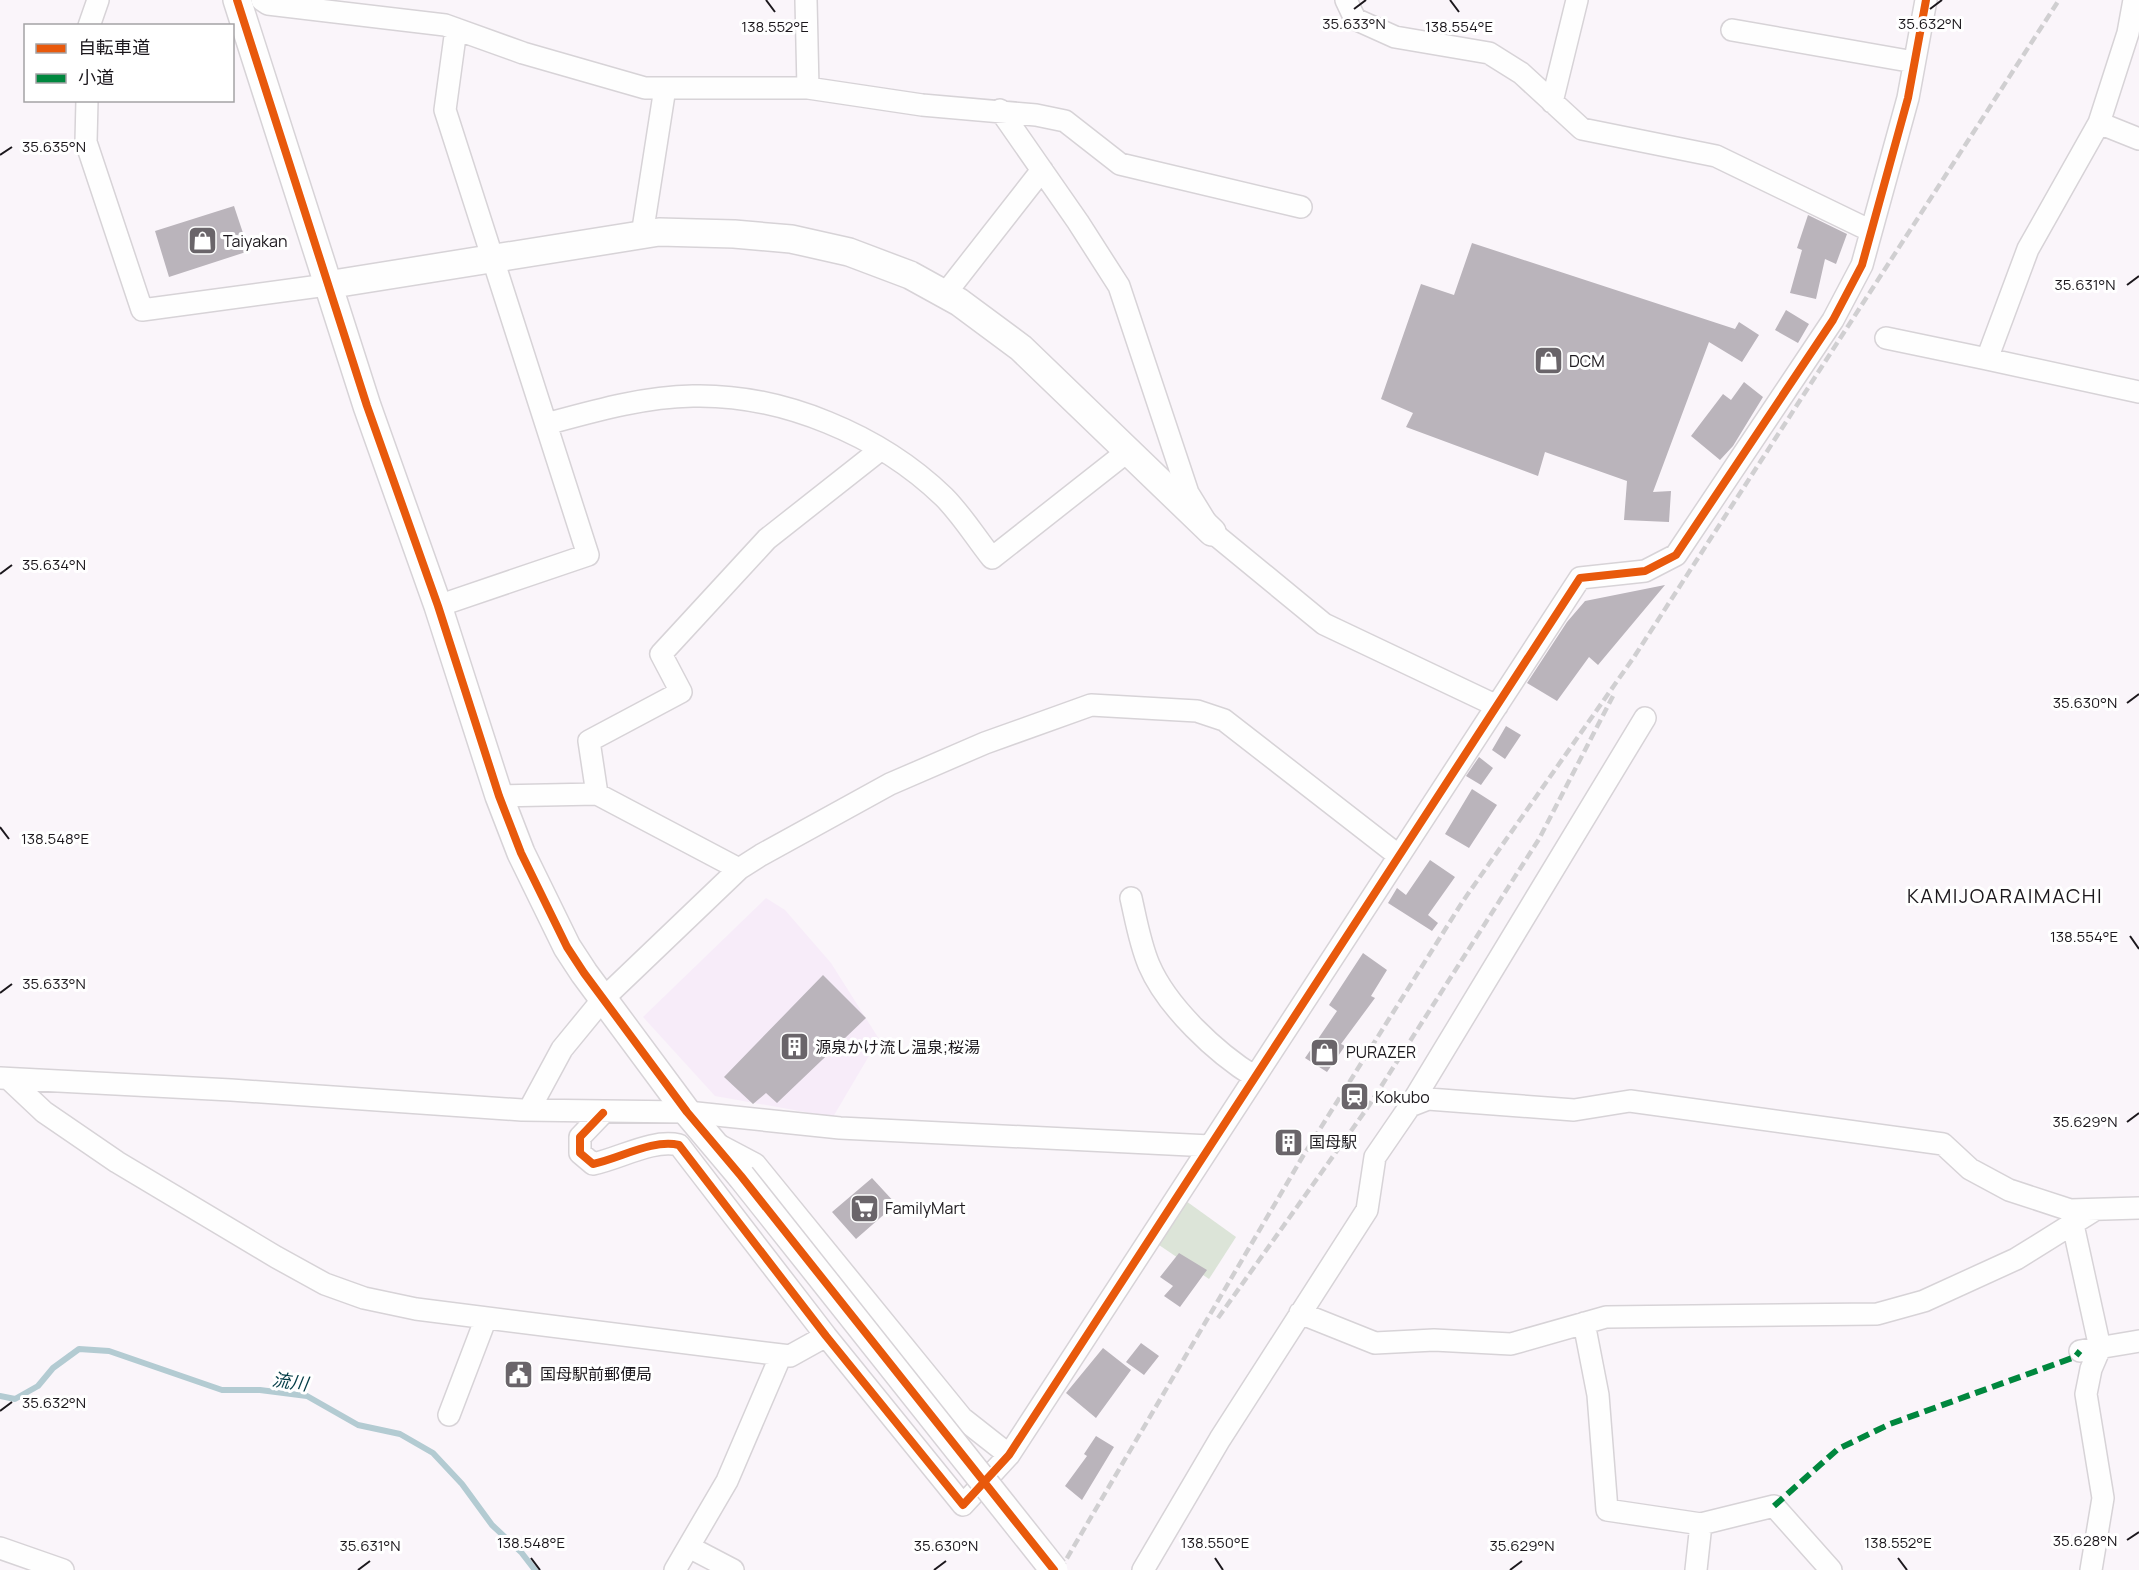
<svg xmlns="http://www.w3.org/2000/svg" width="2139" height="1570" font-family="Manrope,'Noto Sans JP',sans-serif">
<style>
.built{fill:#f7ecf9}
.green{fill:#dce4d8}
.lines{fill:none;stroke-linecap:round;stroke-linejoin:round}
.stream{stroke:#b3cbd2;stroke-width:6}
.building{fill:#bab4bb}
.minor-casing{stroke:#d7d3d7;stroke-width:24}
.tertiary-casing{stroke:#d7d3d7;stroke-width:30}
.minor{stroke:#fefefe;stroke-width:21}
.tertiary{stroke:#fefefe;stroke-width:27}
.rail{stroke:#d0cfd1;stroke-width:4.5;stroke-dasharray:9 4.5;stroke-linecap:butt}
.tertiary-bridge-casing{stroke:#d7d3d7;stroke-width:30;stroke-linecap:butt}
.tertiary-bridge{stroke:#fefefe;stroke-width:27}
.quiet{stroke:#00873e;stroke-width:6;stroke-dasharray:12 6;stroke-linecap:butt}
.cycleway-casing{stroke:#fff;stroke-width:11}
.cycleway{stroke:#e8590c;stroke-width:8}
.ticks{fill:none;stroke:#1c181d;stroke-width:2}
.labels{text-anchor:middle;stroke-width:6;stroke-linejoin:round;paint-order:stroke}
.poi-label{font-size:16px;fill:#1c181d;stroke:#fff;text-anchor:start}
.water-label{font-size:18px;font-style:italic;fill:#003b45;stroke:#fff}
.quarter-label{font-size:20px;letter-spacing:1.5px;fill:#1c181d;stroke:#fff}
.ticks-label{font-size:15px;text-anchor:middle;fill:#1c181d;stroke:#fff;stroke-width:6;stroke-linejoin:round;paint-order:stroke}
</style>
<rect width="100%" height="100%" fill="#faf5fa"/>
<path class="built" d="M 766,898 L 785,910 L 831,963 L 879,1039 L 833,1117 L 715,1096 L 643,1017 Z"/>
<path class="green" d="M 1186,1201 L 1236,1237 L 1209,1279 L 1159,1245 Z"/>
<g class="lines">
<path class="stream" d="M 0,1396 L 15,1399 L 38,1386 L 53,1368 L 79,1349 L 109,1351 L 222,1390 L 260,1390 L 307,1396 L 358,1425 L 400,1434 L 433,1453 L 462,1484 L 492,1525 L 521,1552 L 535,1570"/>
</g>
<path class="building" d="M 234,206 L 249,251 L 169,277 L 155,231 Z
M 1808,215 L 1847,234 L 1836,264 L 1825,259 L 1816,299 L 1790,293 L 1802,250 L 1797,248 Z
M 1472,243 L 1735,329 L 1739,322 L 1759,335 L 1742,362 L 1709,342 L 1653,492 L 1671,491 L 1669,522 L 1624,520 L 1627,481 L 1545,452 L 1538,476 L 1406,427 L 1413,413 L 1381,399 L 1421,284 L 1454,295 Z
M 1786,310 L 1809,324 L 1798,343 L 1775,330 Z
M 1744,382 L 1763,397 L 1733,446 L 1720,460 L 1691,436 L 1723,394 L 1731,400 Z
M 1665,585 L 1598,665 L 1589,657 L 1557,701 L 1527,683 L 1567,622 L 1585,601 Z
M 1506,726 L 1521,735 L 1505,759 L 1492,750 Z
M 1479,757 L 1493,768 L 1481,785 L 1466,776 Z
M 1472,789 L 1497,805 L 1469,848 L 1445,834 Z
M 1430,860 L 1455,877 L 1428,915 L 1438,923 L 1432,931 L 1388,903 L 1397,888 L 1406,895 Z
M 1363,953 L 1387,970 L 1371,996 L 1375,998 L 1341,1044 L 1345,1046 L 1327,1072 L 1305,1058 L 1337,1011 L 1329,1005 Z
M 823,975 L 866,1018 L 777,1103 L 766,1093 L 753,1104 L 724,1077 Z
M 872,1178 L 896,1204 L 856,1239 L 832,1212 Z
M 1179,1253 L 1207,1270 L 1180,1307 L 1164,1296 L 1173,1286 L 1160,1277 Z
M 1141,1343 L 1159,1356 L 1144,1375 L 1126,1362 Z
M 1103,1348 L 1131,1370 L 1096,1418 L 1066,1393 Z
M 1096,1436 L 1114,1447 L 1082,1500 L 1065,1486 L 1087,1456 L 1084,1454 Z"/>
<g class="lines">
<defs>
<path id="minor" d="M 262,0 L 268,4 L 445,25 L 523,53 L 645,88 L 808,88 L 922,105 L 1036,115 L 1065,121 L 1120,164 L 1301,207
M 806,0 L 808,88
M 1346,0 L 1355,19 L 1395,37 L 1489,53 L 1521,73 L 1582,129 L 1716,156 L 1871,231
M 2134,0 L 2128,33 L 2099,123 L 2028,249 L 1987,359 L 2139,392
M 89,26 L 98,0
M 1732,30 L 1914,62
M 87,100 L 86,142 L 142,310 L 327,285
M 1552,102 L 1577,0
M 1000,110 L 1078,222 L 1119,286 L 1188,493 L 1212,532 L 1324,624 L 1497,706
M 2099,123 L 2139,139
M 642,235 L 665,88
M 945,294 L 1042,170
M 1886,338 L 1987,359
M 546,424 C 594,411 642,397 693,396 C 782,394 880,435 944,497 C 962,515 976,538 992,558 L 1128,451
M 438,606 L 588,555 L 445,110 L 456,29
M 597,794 L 589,741 L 681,692 L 661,654 L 767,539 L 880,450
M 499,796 L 597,794 L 739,869
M 1131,898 C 1136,920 1140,944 1149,965 C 1167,1007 1216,1053 1255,1077
M 0,1078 L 231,1090 L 522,1110 L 687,1112 L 840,1128 L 1210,1146
M 10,1080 L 44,1112 L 117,1162 L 276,1257 L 325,1284 L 364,1298 L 416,1309 L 790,1356 L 826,1336
M 1410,1106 L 1645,718
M 529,1110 L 562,1049 L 603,999 L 739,869 L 761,855 L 890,784 L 985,743 L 1091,705 L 1197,711 L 1224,720 L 1399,856
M 603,1113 L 580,1137 L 580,1153 L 593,1164 C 621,1158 652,1139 679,1145 L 826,1336 L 963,1505 L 1009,1455 L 1580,578 L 1645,571 L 1676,555 L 1833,320 L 1862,265 L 1908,98 L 1926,0
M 719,1145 L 755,1164 L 962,1418 L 1009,1455
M 2070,1211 L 2100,1348 L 2091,1369 L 2086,1394 L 2103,1498 L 2091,1570
M 1300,1313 L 1375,1343 L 1434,1340 L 1511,1344 L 1606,1317 L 1877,1314 L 1924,1301 L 2016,1259 L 2093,1211
M 1584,1323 L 1598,1395 L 1607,1510 L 1701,1524 L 1774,1506 L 1831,1570
M 2080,1351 L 2139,1341
M 449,1415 L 486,1318
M 689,1547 L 733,1570
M 0,1548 L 63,1570
M 675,1570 L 727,1481 L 781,1355
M 1143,1570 L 1220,1439 L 1367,1210 L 1375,1157 L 1410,1106 L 1428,1099 L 1574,1110 L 1630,1101 L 1943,1144 L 1970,1169 L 2009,1190 L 2070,1210 L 2139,1208
M 1696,1570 L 1701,1524"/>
<path id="tertiary" d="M 237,0 L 367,406 L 438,606 L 499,796 L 521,853 L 567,947 L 584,973 L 687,1112 L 741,1176
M 327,285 L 659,232 L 734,234 L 791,239 L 849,252 L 910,275 L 959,302 L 1021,348 L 1212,532"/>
</defs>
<use href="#minor" class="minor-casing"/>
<use href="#tertiary" class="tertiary-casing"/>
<use href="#minor" class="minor"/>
<use href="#tertiary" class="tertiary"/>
<path class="rail" d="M 1218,1318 L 1368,1107 L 1539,839 L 1613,696
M 1060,1570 L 1303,1156 L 1463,901 L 1634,657 L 2059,0"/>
<defs>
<path id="tertiary-bridge" d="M 741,1176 L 1054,1570"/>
</defs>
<use href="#tertiary-bridge" class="tertiary-bridge-casing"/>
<use href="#tertiary-bridge" class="tertiary-bridge"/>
<path class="quiet" d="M 1774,1506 L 1838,1449 L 1890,1424 L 2075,1357 L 2080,1351"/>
<defs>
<path id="cycleway" d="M 237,0 L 367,406 L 438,606 L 499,796 L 521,853 L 567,947 L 584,973 L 687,1112 L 741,1176 L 1054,1570
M 603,1113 L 580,1137 L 580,1153 L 593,1164 C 621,1158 652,1139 679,1145 L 826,1336 L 963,1505 L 1009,1455 L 1580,578 L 1645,571 L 1676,555 L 1833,320 L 1862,265 L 1908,98 L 1926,0"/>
</defs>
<use href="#cycleway" class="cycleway-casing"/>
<use href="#cycleway" class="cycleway"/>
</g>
<path class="ticks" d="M 766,0 L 775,12M 1450,0 L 1459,12M 1354,9 L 1366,0M 1930,9 L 1942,0M 0,155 L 12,147M 2127,285 L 2139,276M 0,574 L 12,565M 2127,703 L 2139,694M 0,827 L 9,839M 2130,936 L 2139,949M 0,993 L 12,984M 2127,1122 L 2139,1113M 0,1411 L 12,1402M 2127,1540 L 2139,1532M 531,1558 L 540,1570M 1215,1558 L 1223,1570M 1898,1558 L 1907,1570M 358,1570 L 370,1561M 934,1570 L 946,1561M 1510,1570 L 1522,1561"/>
<defs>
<symbol id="shop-square" viewBox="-11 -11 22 22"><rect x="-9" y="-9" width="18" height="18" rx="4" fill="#6a656a" stroke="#fff"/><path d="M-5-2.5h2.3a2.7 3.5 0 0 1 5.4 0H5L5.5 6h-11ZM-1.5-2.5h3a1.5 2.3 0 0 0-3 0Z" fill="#fff"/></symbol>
<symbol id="building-square" viewBox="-11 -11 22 22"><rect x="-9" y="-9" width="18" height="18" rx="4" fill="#6a656a" stroke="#fff"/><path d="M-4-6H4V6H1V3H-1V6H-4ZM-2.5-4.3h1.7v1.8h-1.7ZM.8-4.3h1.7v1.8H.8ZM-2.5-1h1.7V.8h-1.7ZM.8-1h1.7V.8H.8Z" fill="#fff"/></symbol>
<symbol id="station-square" viewBox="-11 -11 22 22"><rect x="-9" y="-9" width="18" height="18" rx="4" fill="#6a656a" stroke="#fff"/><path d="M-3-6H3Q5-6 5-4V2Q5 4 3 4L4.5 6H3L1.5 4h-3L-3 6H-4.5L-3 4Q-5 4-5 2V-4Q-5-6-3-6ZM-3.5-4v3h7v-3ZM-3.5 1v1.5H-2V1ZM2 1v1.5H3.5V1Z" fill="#fff"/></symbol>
<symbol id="supermarket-square" viewBox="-11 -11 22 22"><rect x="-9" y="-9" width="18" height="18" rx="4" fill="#6a656a" stroke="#fff"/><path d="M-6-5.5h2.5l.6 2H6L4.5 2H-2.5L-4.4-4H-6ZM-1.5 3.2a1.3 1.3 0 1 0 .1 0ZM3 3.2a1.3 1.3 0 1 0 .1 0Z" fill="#fff"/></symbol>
<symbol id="civic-square" viewBox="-11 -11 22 22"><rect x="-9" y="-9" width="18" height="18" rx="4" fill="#6a656a" stroke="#fff"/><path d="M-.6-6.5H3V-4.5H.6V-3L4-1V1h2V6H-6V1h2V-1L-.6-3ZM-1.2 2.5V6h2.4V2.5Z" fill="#fff"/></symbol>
</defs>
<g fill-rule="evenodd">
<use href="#shop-square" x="186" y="224" width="33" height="33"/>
<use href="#shop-square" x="1532" y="344" width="33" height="33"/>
<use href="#building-square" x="778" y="1030" width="33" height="33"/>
<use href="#shop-square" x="1308" y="1036" width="33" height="33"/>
<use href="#station-square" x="1338" y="1080" width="33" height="33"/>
<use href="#building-square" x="1272" y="1126" width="33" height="33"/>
<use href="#supermarket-square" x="848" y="1192" width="33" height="33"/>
<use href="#civic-square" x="502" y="1358" width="33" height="33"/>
</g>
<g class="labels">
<g class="poi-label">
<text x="223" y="247">Taiyakan</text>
<text x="1569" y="367">DCM</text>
<text x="815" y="1053">源泉かけ流し温泉;桜湯</text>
<text x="1346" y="1058">PURAZER</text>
<text x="1375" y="1103">Kokubo</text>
<text x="1309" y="1148">国母駅</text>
<text x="885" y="1214">FamilyMart</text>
<text x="540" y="1380">国母駅前郵便局</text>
</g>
<g class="water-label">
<text transform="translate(290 1382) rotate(8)" y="6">流川</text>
</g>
<g class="quarter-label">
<text x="2005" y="903">KAMIJOARAIMACHI</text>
</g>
</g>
<g class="ticks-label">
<text x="1354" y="29">35.633°N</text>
<text x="1930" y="29">35.632°N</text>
<text x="775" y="32">138.552°E</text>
<text x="1459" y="32">138.554°E</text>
<text x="54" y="152">35.635°N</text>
<text x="2085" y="290">35.631°N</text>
<text x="54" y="570">35.634°N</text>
<text x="2085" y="708">35.630°N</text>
<text x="55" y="844">138.548°E</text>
<text x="2084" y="942">138.554°E</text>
<text x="54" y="989">35.633°N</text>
<text x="2085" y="1127">35.629°N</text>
<text x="54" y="1408">35.632°N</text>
<text x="2085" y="1546">35.628°N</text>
<text x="531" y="1548">138.548°E</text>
<text x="1215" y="1548">138.550°E</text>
<text x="1898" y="1548">138.552°E</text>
<text x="370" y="1551">35.631°N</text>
<text x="946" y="1551">35.630°N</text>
<text x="1522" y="1551">35.629°N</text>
</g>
<rect x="24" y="24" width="210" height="78" fill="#ffffff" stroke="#a4a3a5" stroke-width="1.5"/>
<rect x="36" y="44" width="30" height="9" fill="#e8590c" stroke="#a4a3a5" stroke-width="1.5"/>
<text x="78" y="54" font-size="18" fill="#1c181d">自転車道</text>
<rect x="36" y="74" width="30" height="9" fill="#00873e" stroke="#a4a3a5" stroke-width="1.5"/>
<text x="78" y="84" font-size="18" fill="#1c181d">小道</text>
</svg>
